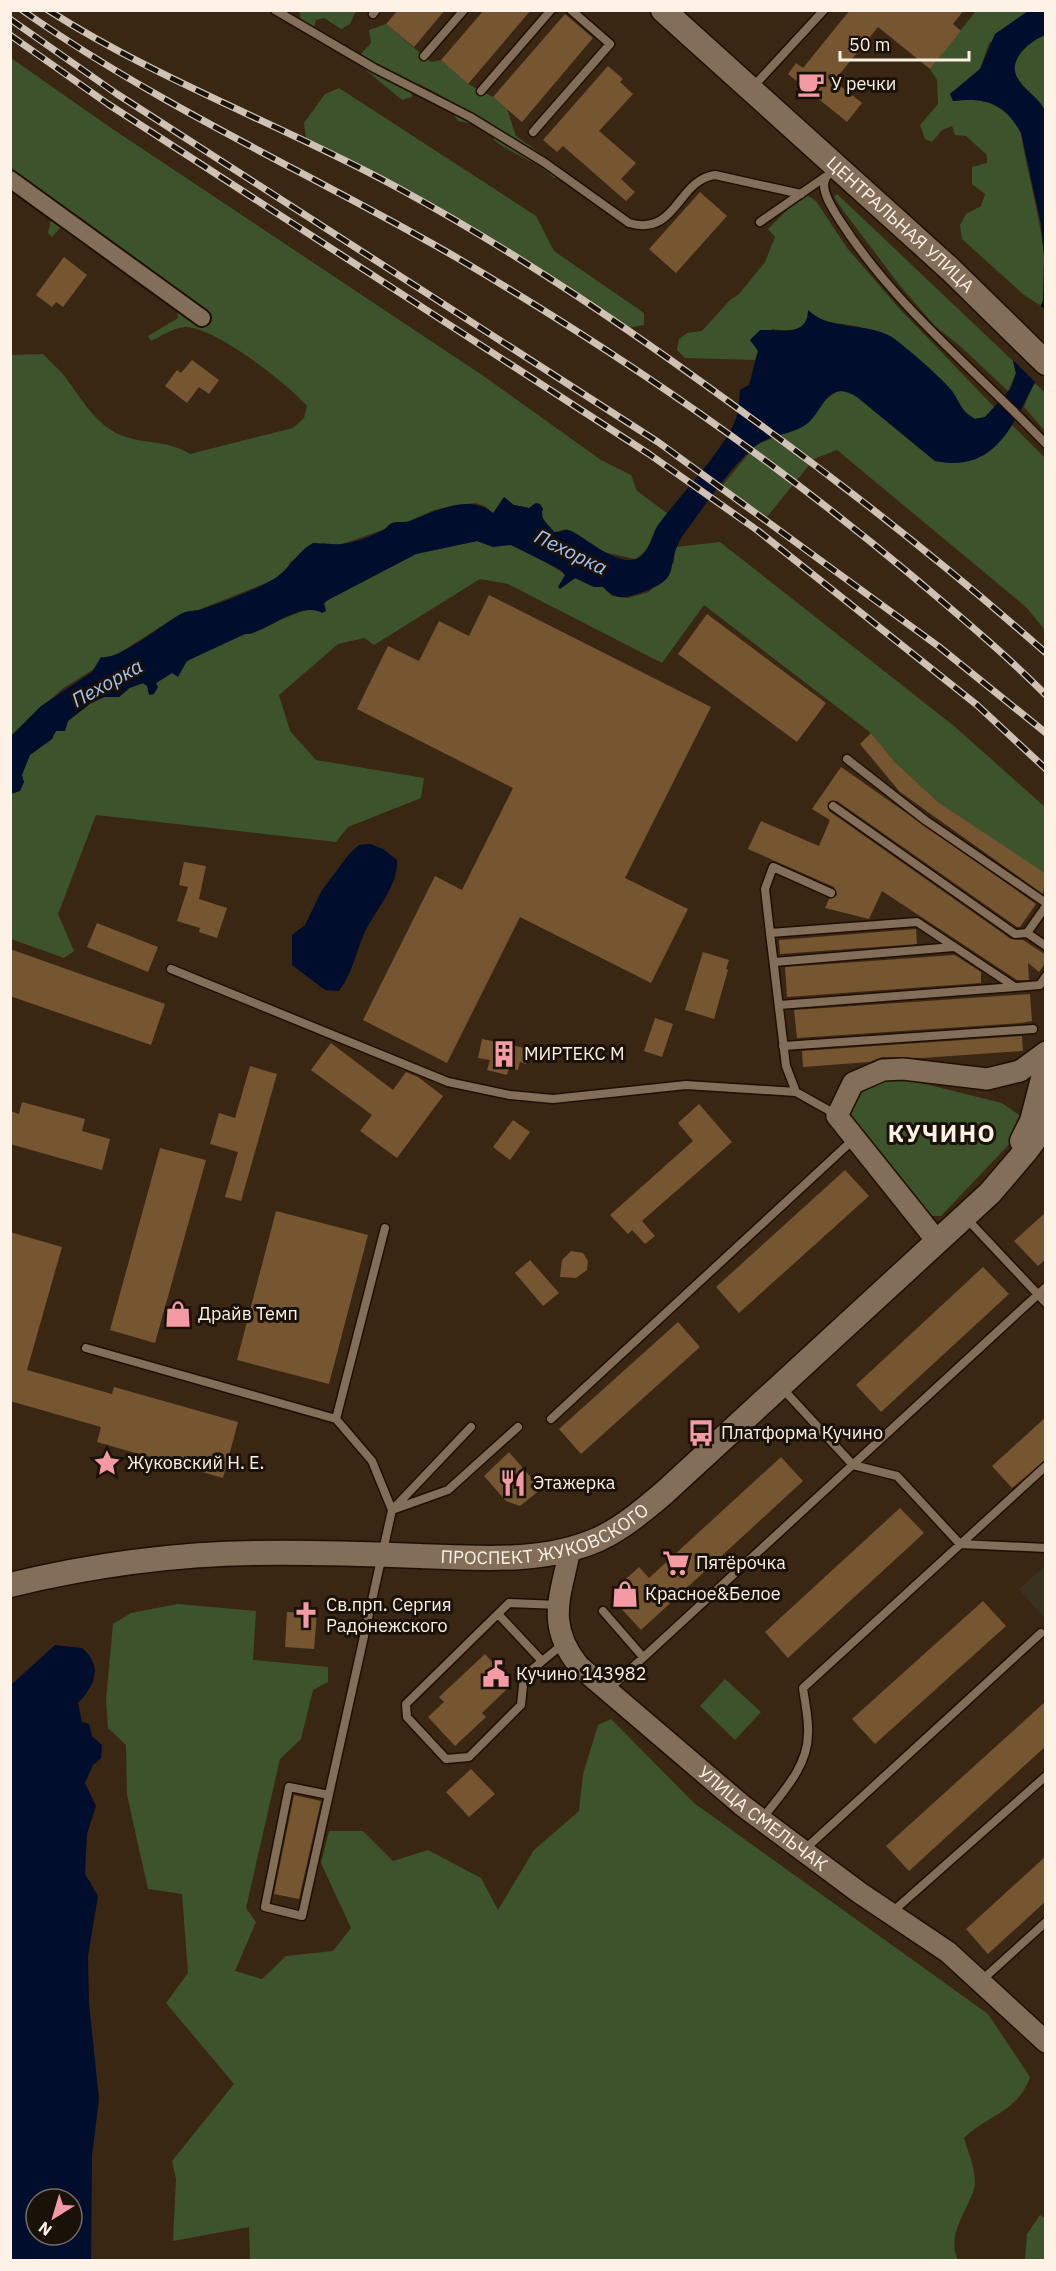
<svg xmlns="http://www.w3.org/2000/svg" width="1056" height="2271" font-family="'IBM Plex Sans',sans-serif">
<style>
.education{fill:#383221}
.green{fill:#3c532c}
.water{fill:#010d2d;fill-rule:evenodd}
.pier{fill:#392714}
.building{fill:#765531}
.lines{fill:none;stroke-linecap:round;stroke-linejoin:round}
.service-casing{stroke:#1f0f00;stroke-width:11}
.minor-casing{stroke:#1f0f00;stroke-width:20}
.tertiary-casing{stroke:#1f0f00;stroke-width:24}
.secondary-casing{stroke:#1f0f00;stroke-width:27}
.service{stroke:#836e59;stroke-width:8}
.minor{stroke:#836e59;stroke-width:16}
.tertiary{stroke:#836e59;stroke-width:21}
.secondary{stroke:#836e59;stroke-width:24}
.rail-casing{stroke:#cfc2b4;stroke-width:7}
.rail{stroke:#1a1209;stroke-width:4.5;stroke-dasharray:14;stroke-linecap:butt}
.labels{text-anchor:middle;stroke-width:6;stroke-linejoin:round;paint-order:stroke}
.poi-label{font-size:18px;fill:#fef2e6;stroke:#1a1209;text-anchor:start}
.street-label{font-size:18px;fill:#fef2e6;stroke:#1a1209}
.water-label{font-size:20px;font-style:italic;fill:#a6c4f6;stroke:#1a1209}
.district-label{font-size:24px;font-weight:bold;letter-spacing:1.5px;fill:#fef2e6;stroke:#1a1209}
</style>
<rect width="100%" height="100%" fill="#392714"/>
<path class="education" d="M 1045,1566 L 1045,1619 L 1019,1589 Z"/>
<path class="green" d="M 296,11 L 356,11 L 350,24 L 341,29 L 324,18 L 316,20 L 312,33 L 300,23 L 300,13 Z
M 976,11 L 1028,11 L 989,43 L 980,69 L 950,94 L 953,101 C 986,97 1005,103 1021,133 C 1027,179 1056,264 1041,306 L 1024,295 L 962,239 L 960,225 L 966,214 L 981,206 L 985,194 L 972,184 L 972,167 L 987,163 L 987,155 L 966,136 L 955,135 L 952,126 L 942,130 L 932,142 L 925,139 L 920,125 L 938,104 L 937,80 L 930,69 Z
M 386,24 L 431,62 L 441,60 L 468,84 L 493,97 L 507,109 L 516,136 L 561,168 L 562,177 L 554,178 C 536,160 514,156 494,140 L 494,126 L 486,120 L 478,125 L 458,121 L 440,95 L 419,84 L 412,89 L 412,97 L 402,100 L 361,66 L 359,56 L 371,43 L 369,30 Z
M 1045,35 L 1045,111 C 1039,98 1028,93 1020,82 C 1004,62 1028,42 1045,35 Z
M 11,58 L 111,128 L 485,377 L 601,460 L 631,475 L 637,491 L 667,513 C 657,526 650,552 635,559 L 599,551 L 573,532 L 566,529 L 554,532 L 546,525 L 535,503 L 529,508 L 514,505 L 493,513 L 485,506 L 475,503 L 456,505 L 434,510 L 407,522 L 393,523 L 385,529 L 351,541 L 340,545 L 323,543 L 291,561 L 284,573 L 271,581 L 198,610 L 184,612 L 62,689 L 11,736 L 11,355 L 43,354 C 51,363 62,371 68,381 C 81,398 92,418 111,430 C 135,446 166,438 190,454 L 293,428 L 304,418 L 307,406 C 288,384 214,326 185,327 C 174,327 160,337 151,341 L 148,336 L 178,318 L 177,311 L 60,228 L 52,237 L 48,233 L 51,219 L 11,191 Z
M 339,88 L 536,216 L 554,251 L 644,313 L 644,325 L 627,328 L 532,266 L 467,227 L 306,139 L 304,123 L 325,94 Z
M 837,194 L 1013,361 L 1016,373 L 1008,391 L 960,346 L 936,327 L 901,287 L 842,209 L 834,197 Z
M 807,195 L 816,201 L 847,248 L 898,307 L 995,408 L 985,417 L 975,419 L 963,410 L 952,391 L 942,381 L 892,337 L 857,326 L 822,321 L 808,311 C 808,332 788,332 772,329 L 756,347 L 758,351 L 755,360 L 685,358 L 677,350 L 679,339 L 687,333 L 702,331 L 730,300 L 739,294 L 765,262 L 775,237 L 768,229 L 800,197 Z
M 1034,382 L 1045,393 L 1045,431 L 1024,407 Z
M 838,391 L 848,391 L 857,397 L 935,461 C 966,467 995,452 1012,425 L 1045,458 L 1045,630 L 1026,607 L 837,450 L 814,459 L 766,518 L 721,487 L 756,445 L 809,422 L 821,403 Z
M 477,541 C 491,546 496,543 510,545 C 516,546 561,570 565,575 L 564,586 L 575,578 L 594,587 L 603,587 L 612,596 L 628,598 L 649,592 L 674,562 L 675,547 L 720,542 L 954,726 L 1045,807 L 1045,874 L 938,802 L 895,762 L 871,733 L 704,605 L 662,663 L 508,584 L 480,579 L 374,645 L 364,638 L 338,644 L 279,695 L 290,731 L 316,760 L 424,778 L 421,798 L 348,827 L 336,842 L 96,815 L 58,914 L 74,951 L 64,958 L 11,939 L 11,794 L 32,751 L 47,743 L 56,731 L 64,731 L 68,721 L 91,703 L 104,697 L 119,697 L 130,688 L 143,683 L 147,686 C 162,682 175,670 188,661 C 204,649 227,642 245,634 L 252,634 L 263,626 L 306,610 L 316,610 L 328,600 L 416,554 Z
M 893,1076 L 1002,1103 L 1022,1117 L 1016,1137 L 941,1216 L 930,1216 L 850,1124 L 846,1099 L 857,1087 Z
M 178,1604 L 256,1611 L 253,1660 L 328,1667 L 328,1682 L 313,1690 L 301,1739 L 280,1759 L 246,1908 L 256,1922 L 235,1971 L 262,1979 L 286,1956 L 333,1951 L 351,1928 L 321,1863 L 329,1831 L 363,1831 L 393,1861 L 428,1850 L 481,1878 L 498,1910 L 534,1850 L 579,1811 L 583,1774 L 598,1725 L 611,1719 L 694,1803 L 988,2014 L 1030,2077 C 1017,2113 989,2114 964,2138 C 968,2152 978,2174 974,2189 C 967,2212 946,2235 958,2260 L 250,2260 L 249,2227 L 173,2241 L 176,2179 L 172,2161 L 234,2084 L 166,2003 L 188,1973 L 182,1894 L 148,1889 L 127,1795 L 126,1745 L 108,1728 L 106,1700 L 113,1624 L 131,1613 Z
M 725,1679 L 761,1712 L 735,1740 L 700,1706 Z
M 1040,2215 L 1045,2218 L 1045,2260 L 1025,2260 L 1027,2234 Z"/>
<path class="water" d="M 1028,11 L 1045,11 L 1045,35 C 1028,42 1004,62 1020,82 C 1028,93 1039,98 1045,111 L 1045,366 C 1016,409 1005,475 935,461 L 857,397 C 827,379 825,408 808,423 C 794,435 771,434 757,445 C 731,465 703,509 683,535 C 662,568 687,578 637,594 C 621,599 615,599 603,587 L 594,587 L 575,578 L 560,589 L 558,587 L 565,575 L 561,570 L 511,545 L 493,547 L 477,541 L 416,554 L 328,600 L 324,603 L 326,611 L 322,613 C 299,600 266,634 245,634 L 187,661 L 178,677 L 172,673 L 156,683 L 158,687 L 154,694 L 149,695 L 147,686 L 143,683 L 129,688 L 119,697 L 104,697 L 91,703 L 68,721 L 65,731 L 56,731 L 52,739 L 30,755 L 22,775 L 24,782 L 20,791 L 11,794 L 11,736 L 41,706 L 92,672 L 101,657 C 121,660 162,624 181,614 C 187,611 193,611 199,610 C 223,602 251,592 272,580 C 289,571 295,553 313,543 C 322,543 332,545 341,544 C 354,543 373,536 385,529 C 387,527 389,524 392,523 C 397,521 405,523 410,521 C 436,511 469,493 493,513 L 504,497 L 514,505 L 529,508 L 536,503 L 540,504 L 543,509 C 539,520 549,524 554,532 C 561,533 566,528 571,531 C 588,539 615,565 636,559 C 650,554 651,535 658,525 C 677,499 728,445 736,418 C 739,409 739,399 740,390 L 749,385 L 758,351 L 750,340 L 760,330 C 779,329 808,338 808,310 C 829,331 865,322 890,336 C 902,343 944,380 952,391 C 960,402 962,413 975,419 L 985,417 L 1011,388 L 1016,373 L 1013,361 L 1043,301 L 1044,257 L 1041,224 L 1021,133 C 1005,103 985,97 953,101 L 950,94 L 980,69 L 995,34 Z
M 370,844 L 383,849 L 397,860 C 399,886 373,913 363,936 C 355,956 352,974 339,991 L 325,990 L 292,965 L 292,935 L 305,925 L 322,890 L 350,853 L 359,845 Z
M 55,1645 L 82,1648 C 104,1666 94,1687 78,1703 L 82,1722 L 89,1724 L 92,1736 L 102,1745 L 101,1758 L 93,1765 L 85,1783 L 96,1806 L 87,1834 L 85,1874 L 98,1896 L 88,1956 L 89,2003 L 99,2099 L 92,2156 L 91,2260 L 11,2260 L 11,1685 ZM 36,2199 L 72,2199 L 72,2235 L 36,2235 Z"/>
<path class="pier" d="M 1039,304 L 1045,310 L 1046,371 L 1037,384 L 1011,358 Z"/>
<path class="building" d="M 398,10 L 445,10 L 414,47 L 386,24 Z
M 484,10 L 531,10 L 468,84 L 441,60 Z
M 850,10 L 964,10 L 953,24 L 961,31 L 930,69 L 878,27 L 834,81 L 862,103 L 847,122 L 788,74 L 796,63 L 803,68 Z
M 565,14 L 593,38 L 522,122 L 493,97 Z
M 608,66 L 623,79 L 620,82 L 633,94 L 599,131 L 636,163 L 621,179 L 635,192 L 626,201 L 563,146 L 557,152 L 543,140 Z
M 700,192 L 727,216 L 676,273 L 649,249 Z
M 64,257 L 87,275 L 63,307 L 56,302 L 52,307 L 36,295 Z
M 192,360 L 219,380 L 209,394 L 199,387 L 187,403 L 165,386 L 177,370 L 181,373 Z
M 489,595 L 711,707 L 625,878 L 688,909 L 651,983 L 520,917 L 447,1063 L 363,1020 L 435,876 L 462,890 L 513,788 L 357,709 L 388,646 L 419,661 L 439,621 L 469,636 Z
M 707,614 L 826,703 L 797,742 L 678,654 Z
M 871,733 L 895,762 L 938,802 L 1046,874 L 1043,894 L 900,792 L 860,744 Z
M 841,767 L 1036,904 L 1020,927 L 1017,927 L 837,801 L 828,803 L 829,811 L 1011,939 L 1023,940 L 1046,955 L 1046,962 L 1039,972 L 1028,963 L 1029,980 L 1017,980 L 882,891 L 869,919 L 825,908 L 829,899 L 837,895 L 834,887 L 748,849 L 761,821 L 819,846 L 830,820 L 812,809 Z
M 184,862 L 206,866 L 199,899 L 227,908 L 217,938 L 199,932 L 200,928 L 177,921 L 188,887 L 179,885 Z
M 97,923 L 158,947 L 148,972 L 87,947 Z
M 916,929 L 917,944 L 780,954 L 779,940 Z
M 10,949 L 165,1004 L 151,1045 L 10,996 Z
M 703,952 L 729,960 L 726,969 L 728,970 L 714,1019 L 685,1010 Z
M 955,955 L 981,972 L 981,983 L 787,997 L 785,967 Z
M 1030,994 L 1032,1021 L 1021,1023 L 797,1038 L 794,1010 Z
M 655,1018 L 673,1024 L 662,1057 L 644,1051 Z
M 1022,1036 L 1023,1051 L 922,1058 L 882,1057 L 869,1062 L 803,1067 L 802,1051 Z
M 482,1039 L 530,1049 L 526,1064 L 520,1062 L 518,1070 L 509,1068 L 507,1075 L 487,1070 L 490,1060 L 478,1058 Z
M 331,1043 L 393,1090 L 406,1072 L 418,1077 L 443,1096 L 397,1158 L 360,1131 L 372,1115 L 311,1070 Z
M 250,1066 L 277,1074 L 241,1201 L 225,1197 L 238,1152 L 210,1144 L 219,1113 L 235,1118 Z
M 22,1102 L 85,1119 L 82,1131 L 110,1139 L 102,1170 L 10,1144 L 10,1111 L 19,1114 Z
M 699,1104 L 732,1142 L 642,1221 L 655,1236 L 645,1244 L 632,1230 L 628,1234 L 610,1215 L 693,1141 L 678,1123 Z
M 513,1120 L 530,1132 L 510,1160 L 493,1147 Z
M 160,1148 L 206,1160 L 155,1343 L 110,1330 Z
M 845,1170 L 869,1196 L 739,1313 L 716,1287 Z
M 276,1211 L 368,1235 L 329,1384 L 237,1360 Z
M 1046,1212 L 1046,1259 L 1038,1266 L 1014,1241 Z
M 10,1232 L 62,1247 L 27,1370 L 112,1394 L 114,1387 L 238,1422 L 223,1478 L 97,1442 L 101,1427 L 10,1401 Z
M 571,1251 L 583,1253 L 588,1261 L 587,1270 L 576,1278 L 560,1277 L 562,1260 Z
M 530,1260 L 559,1293 L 543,1306 L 515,1273 Z
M 983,1267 L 1009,1294 L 881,1412 L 856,1385 Z
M 678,1322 L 700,1347 L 581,1454 L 559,1429 Z
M 1046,1417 L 1046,1460 L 1012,1488 L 992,1466 Z
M 509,1452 L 541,1489 L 520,1506 L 506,1501 L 484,1476 Z
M 781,1457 L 803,1481 L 641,1630 L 617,1604 L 617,1587 L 639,1567 L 649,1578 Z
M 900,1508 L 924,1533 L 788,1658 L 765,1632 Z
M 983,1601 L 1006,1626 L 875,1744 L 852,1719 Z
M 287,1612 L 317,1613 L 314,1649 L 285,1647 Z
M 485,1654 L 501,1672 L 496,1677 L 507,1689 L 482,1713 L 486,1717 L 455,1746 L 428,1717 L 444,1702 L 439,1697 Z
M 1046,1701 L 1046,1746 L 909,1871 L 886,1846 Z
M 471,1769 L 495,1794 L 469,1817 L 446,1792 Z
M 294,1795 L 321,1801 L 299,1899 L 274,1894 Z
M 1046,1856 L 1046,1901 L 988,1954 L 966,1929 Z"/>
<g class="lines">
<defs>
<path id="service" d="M 275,10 L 374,68 L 470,117 L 545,163 L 629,223 C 677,237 677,180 715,175 L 801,194
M 373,14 L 376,10
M 424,56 L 464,10
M 752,88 L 824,10
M 481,91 L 551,10
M 533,132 L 610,44 L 571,10
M 835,167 C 829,174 824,177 824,186 C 825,198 833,209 839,219 C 894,306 976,370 1046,444
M 760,222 L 825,177
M 847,759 L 925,820 L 1046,903
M 833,806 L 1015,934 L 1027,933
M 1046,906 L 1027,933 L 1046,946
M 770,933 L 765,889 L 773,867 L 831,893
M 774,962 L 954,947
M 171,969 L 448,1082 L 510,1095 L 553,1099 L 686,1085 L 796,1092 L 837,1115
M 779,1005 L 1015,987
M 783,1046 L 1033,1029
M 796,1092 L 786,1066 L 770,933 L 917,922 L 1015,987 L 1040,985 L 1046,976
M 967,1219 L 1046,1303
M 86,1348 L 336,1419 L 372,1461 L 392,1510 L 302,1916 L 265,1907 L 289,1787 L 329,1795
M 781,1387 L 853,1465 L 897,1476 L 960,1544 L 1046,1548
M 336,1419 L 385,1228
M 551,1419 L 855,1138
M 394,1508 L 471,1427
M 392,1510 L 448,1490 L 518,1427
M 559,1605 L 509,1603 L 406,1704 L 407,1717 L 446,1759 L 469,1757 L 521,1705 L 524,1676 L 563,1644
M 603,1611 L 643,1657
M 498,1614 L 542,1661
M 609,1689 L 1046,1287
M 762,1819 C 781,1794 808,1767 808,1734 C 809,1719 805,1703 803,1688 L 1046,1466
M 804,1850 L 1041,1633
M 891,1913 L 1046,1776
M 982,1980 L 1046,1922"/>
<path id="minor" d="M 10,179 L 202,318"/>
<g id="tertiary">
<path d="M 937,1241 L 837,1116 L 853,1083 L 883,1070 L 903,1069 L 987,1079 L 1020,1071 L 1046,1052"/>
<path id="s1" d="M 570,1549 C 561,1596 545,1624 579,1666 L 743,1806 L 860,1893 L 948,1952 L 1046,2042"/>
</g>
<g id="secondary">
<path id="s2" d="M 663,10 L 950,269 L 1046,363"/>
<path d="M 1022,1141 L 1032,1121 L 1046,1067"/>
<path id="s3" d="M 10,1585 C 92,1565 173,1554 257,1553 C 311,1552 366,1554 420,1556 C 480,1558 543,1564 599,1539 C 624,1527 645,1509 665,1492 L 990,1193 L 1025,1152 L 1046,1124"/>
</g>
</defs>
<use href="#service" class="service-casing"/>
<use href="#minor" class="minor-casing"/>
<use href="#tertiary" class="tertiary-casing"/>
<use href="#secondary" class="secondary-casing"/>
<use href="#service" class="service"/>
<use href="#minor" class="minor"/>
<use href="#tertiary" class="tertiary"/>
<use href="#secondary" class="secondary"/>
<defs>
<path id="rail" d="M 22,10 C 160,107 314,175 459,259 C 617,352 770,457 911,575 C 957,614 1003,652 1046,695
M 48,10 C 159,81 285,126 400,189 C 523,256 638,335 751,418 C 853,492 951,569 1046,653
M 10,19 L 117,94 L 658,442 L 938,646 L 1046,733
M 10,35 L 108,104 L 649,454 L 757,530 L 977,705 L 1046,769"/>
</defs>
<use href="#rail" class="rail-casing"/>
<use href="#rail" class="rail"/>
</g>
<defs>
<symbol id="cafe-bare" viewBox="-9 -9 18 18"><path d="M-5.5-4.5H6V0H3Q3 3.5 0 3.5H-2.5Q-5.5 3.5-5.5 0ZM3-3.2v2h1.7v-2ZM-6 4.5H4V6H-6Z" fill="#f49aa5" stroke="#1a1209" stroke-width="2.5" paint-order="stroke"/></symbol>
<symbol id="building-bare" viewBox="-9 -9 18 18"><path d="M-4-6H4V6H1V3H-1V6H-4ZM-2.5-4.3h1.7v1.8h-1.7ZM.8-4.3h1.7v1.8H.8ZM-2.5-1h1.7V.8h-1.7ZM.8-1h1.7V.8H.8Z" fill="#f49aa5" stroke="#1a1209" stroke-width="2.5" paint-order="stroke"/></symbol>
<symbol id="shop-bare" viewBox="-9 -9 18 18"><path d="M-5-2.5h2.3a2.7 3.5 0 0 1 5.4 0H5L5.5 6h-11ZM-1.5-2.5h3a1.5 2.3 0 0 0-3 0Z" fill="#f49aa5" stroke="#1a1209" stroke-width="2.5" paint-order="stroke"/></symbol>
<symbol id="bus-bare" viewBox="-9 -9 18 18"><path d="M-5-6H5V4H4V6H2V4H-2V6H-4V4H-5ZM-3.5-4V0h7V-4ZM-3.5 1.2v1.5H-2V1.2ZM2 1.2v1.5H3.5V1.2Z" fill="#f49aa5" stroke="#1a1209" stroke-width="2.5" paint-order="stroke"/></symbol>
<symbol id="sight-bare" viewBox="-9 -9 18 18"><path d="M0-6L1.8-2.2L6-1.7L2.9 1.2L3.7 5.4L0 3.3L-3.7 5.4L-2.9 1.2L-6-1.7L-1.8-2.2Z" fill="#f49aa5" stroke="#1a1209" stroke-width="2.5" paint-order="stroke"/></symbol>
<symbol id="restaurant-bare" viewBox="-9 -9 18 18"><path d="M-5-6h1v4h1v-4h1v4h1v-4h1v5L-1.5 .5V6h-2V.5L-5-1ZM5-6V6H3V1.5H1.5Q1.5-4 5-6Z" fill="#f49aa5" stroke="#1a1209" stroke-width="2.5" paint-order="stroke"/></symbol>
<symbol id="supermarket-bare" viewBox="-9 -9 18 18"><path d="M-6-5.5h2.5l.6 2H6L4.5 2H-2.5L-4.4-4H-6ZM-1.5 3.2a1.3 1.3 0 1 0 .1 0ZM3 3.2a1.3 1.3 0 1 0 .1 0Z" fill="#f49aa5" stroke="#1a1209" stroke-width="2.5" paint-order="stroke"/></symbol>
<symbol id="church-bare" viewBox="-9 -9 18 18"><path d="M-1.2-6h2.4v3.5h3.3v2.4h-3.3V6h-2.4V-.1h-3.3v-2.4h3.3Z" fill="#f49aa5" stroke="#1a1209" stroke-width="2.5" paint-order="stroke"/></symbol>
<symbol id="civic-bare" viewBox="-9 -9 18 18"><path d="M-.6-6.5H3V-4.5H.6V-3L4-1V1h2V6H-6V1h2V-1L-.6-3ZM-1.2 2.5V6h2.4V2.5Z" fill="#f49aa5" stroke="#1a1209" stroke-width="2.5" paint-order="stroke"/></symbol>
</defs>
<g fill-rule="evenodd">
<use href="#cafe-bare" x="792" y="65" width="38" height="38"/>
<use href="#building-bare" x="485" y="1035" width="38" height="38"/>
<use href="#shop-bare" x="159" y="1295" width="38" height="38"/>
<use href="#bus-bare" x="682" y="1414" width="38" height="38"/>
<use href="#sight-bare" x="88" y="1444" width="38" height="38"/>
<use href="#restaurant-bare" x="494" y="1464" width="38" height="38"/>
<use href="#supermarket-bare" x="657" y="1544" width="38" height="38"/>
<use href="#shop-bare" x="606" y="1575" width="38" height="38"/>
<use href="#church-bare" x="287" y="1596" width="38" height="38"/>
<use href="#civic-bare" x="477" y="1655" width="38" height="38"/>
</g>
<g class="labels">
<g class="poi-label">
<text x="831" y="90">У речки</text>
<text x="524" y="1060">МИРТЕКС М</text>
<text x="198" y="1320">Драйв Темп</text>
<text x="721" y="1439">Платформа Кучино</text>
<text x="127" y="1469">Жуковский Н. Е.</text>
<text x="533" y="1489">Этажерка</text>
<text x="696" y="1569">Пятёрочка</text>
<text x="645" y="1600">Красное&amp;Белое</text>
<text x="326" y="1611">Св.прп. Сергия<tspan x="326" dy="21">Радонежского</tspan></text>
<text x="516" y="1680">Кучино 143982</text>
</g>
<g class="street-label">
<text dy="6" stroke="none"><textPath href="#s2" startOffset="320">ЦЕНТРАЛЬНАЯ УЛИЦА</textPath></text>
<text dy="6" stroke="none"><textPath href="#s3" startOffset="542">ПРОСПЕКТ ЖУКОВСКОГО</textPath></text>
<text dy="6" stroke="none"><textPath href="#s1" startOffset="362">УЛИЦА СМЕЛЬЧАК</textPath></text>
</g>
<g class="water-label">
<text transform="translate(571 552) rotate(26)" y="7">Пехорка</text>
<text transform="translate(107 683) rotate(-29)" y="7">Пехорка</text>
</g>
<g class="district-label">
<text x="942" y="1142">КУЧИНО</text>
</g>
</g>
<rect width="1056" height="2271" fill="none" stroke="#fef2e6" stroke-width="24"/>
<g transform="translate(54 2217) rotate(217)"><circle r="28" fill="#1a1209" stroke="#756c61" stroke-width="1.5"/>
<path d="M0-4.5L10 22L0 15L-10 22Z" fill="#f49aa5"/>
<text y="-9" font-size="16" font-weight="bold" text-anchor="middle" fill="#fef2e6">N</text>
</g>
<path d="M840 51v9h129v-9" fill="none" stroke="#fef2e6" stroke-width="3"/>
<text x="849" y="51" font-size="18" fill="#fef2e6" stroke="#1a1209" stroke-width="4.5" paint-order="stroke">50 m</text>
</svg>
